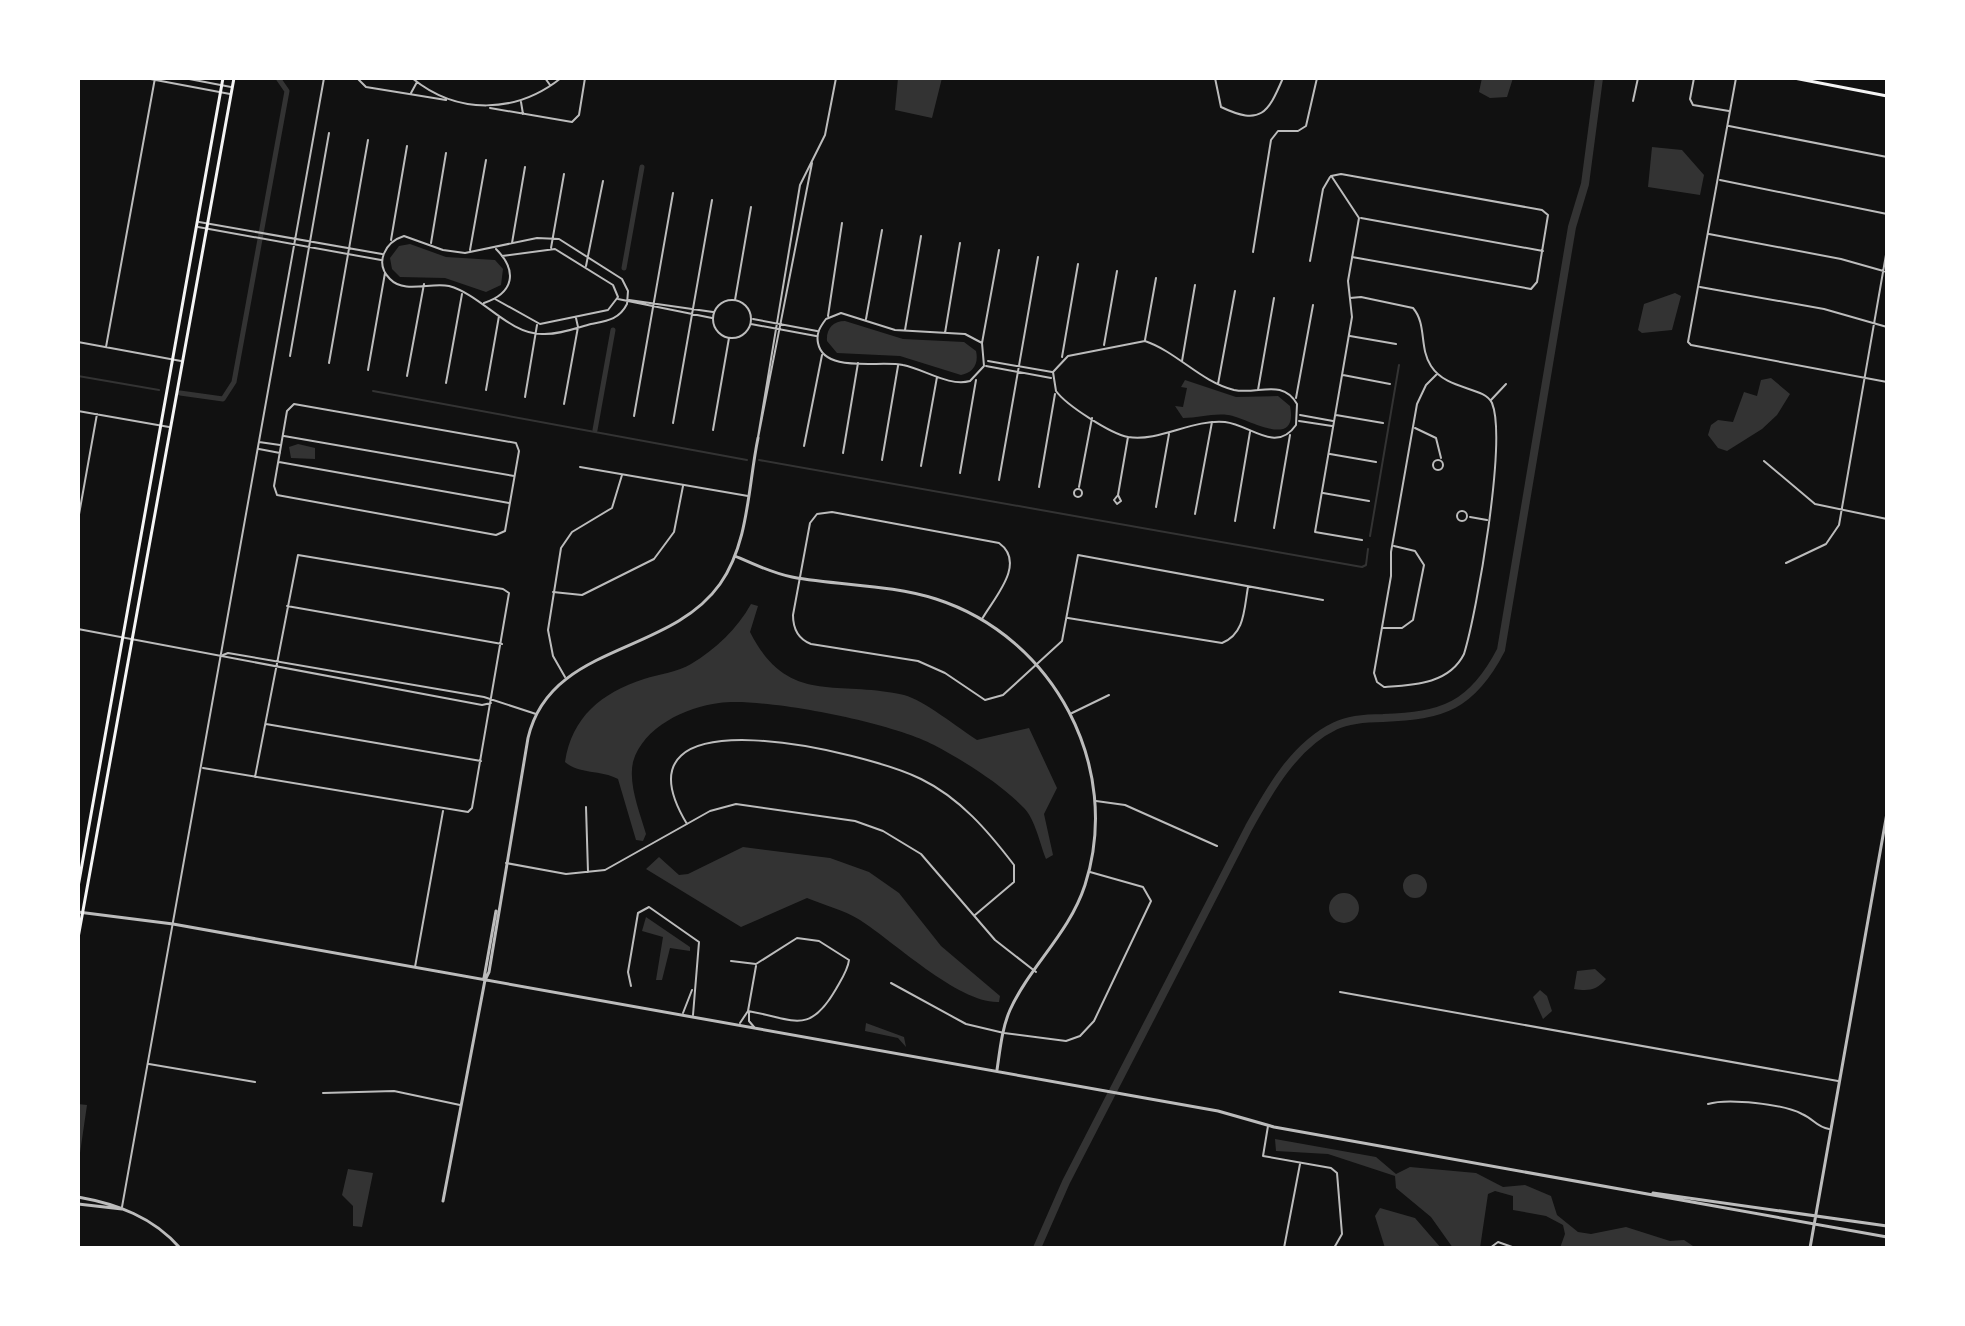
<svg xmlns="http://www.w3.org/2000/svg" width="1965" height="1326" font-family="'Sofia Sans Condensed',sans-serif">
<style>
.water{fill:#333}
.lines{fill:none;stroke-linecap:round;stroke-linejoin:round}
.stream{stroke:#333;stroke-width:2}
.canal{stroke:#333;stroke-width:5}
.river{stroke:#333;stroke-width:8}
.minor{stroke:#bcbcbc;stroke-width:2}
.tertiary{stroke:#bcbcbc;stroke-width:3}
.secondary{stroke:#f5f5f5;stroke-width:3}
.primary{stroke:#f5f5f5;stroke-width:3}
</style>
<rect width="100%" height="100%" fill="#111"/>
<path class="water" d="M 898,78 L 942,78 L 932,118 L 895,110 Z
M 1482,78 L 1513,78 L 1507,97 L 1490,98 L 1479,92 Z
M 1652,147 L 1682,150 L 1704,175 L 1700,195 L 1648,187 Z
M 410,244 L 446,257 L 495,260 L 503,269 L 501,285 L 486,292 L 445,278 L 400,277 L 392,269 L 390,258 L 399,246 Z
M 1675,293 L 1681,296 L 1672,330 L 1642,333 L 1638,330 L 1644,304 Z
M 845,321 L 903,339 L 964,342 L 976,351 C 979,364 973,373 961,375 L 900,356 L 837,353 L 827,341 C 826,329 833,321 845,321 Z
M 1771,378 L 1790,394 L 1777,415 L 1762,429 L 1727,451 L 1718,448 L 1708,435 L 1711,425 L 1718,420 L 1733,422 L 1744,392 L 1757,396 L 1761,380 Z
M 1185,380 L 1236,397 L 1278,396 L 1290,406 C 1299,452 1246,417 1228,415 C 1213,413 1198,418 1183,418 L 1175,406 L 1183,407 L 1187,388 L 1181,387 Z
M 298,444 L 315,448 L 315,459 L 291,458 L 289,447 Z
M 751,604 L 758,606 L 750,632 C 788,707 837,679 904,695 C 924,700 958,728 977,740 L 1029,728 L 1057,788 L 1044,814 L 1053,855 L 1046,859 C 1040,844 1035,819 1024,808 C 1001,784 964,761 934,745 C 893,723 766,697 719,703 C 686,707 643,727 633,762 C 628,784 640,813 646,834 L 643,841 L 636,840 L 618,779 C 602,770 578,774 565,762 C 572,717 601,693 644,679 C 659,674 678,672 691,664 C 716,649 737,629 751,604 Z
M 743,847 L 830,858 L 869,872 L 899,893 L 941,946 L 1000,996 L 999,1002 C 960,1004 894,942 860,920 C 844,910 824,905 807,898 L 741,927 L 646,869 L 659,857 L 679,875 L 688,874 Z
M1403 886a12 12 0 1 1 24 0a12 12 0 1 1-24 0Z
M1329 908a15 15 0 1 1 30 0a15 15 0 1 1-30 0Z
M 646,917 L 690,947 L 690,951 L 670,948 L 662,980 L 656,980 L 663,937 L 642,931 Z
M 1595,969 L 1606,979 C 1596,991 1588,991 1574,989 L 1577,971 Z
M 1540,990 L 1547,996 L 1552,1011 L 1543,1019 L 1533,997 Z
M 866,1023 L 904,1037 L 906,1047 L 898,1038 L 865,1031 Z
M 78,1104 L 87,1105 L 80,1153 L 78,1153 Z
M 1275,1139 L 1376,1157 L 1396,1174 L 1410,1167 L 1476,1173 L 1503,1187 L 1525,1185 L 1551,1196 L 1557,1215 L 1578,1232 L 1591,1234 L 1626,1227 L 1670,1241 L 1684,1240 L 1696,1248 L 1560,1248 L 1565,1234 L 1563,1225 L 1546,1216 L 1513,1210 L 1513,1196 L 1495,1191 L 1488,1194 L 1480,1248 L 1453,1248 L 1431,1217 L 1396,1188 L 1395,1176 L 1328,1154 L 1276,1151 Z
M 348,1169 L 373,1173 L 362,1227 L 353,1226 L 353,1206 L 342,1195 Z
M 1380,1208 L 1415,1218 L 1441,1248 L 1385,1248 L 1375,1216 Z"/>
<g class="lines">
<path class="stream" d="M 78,376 L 159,390
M 373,391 L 747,460
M 759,460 L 1362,567 L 1366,565 L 1368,549
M 1370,536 L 1399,365"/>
<path class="canal" d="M 624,268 L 642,167
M 180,393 L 223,399 L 234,382 L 287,91 L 278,78
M 595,430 L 613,330"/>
<path class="river" d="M 1037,1248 L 1066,1182 L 1249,827 C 1270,789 1295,745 1335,726 C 1350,719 1366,718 1383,718 C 1443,716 1472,706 1501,650 L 1572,227 L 1585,184 L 1599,78"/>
<path class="minor" d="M 145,78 L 230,94
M 184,78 L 231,87
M 357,78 L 366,87 L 446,100
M 412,78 C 457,115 516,114 561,78
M 545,78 L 550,85
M 1215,78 L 1221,107 C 1261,126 1268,113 1283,78
M 1694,78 L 1690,99 L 1693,105 L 1729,111
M 1736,78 L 1688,342 L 1691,345 L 1887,382
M 78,81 L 79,78
M 411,93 L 417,82
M 1633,101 L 1638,78
M 521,102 L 523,114
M 490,108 L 572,122 L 579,115 L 585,78
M 1729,126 L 1887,157
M 1331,176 L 1341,174 L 1542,210 L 1548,215 L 1537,282 L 1531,289 L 1352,257
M 1332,177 L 1359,218 L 1348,281 L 1352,317 L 1315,532 L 1362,540
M 1720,180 L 1887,214
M 1361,218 L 1543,251
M 199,222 L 382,254
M 198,227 L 381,260
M 1709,234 L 1841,259 L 1887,272
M 404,236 L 443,250 L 465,253 L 537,238 L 559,239 L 622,279 L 628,291 L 627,304 C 619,320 606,321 591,324 C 576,328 558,335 542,334 C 508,334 482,295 449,286 C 431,282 404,294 390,279 C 374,263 385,242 404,236 Z
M 391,240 L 407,146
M 431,243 L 446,153
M 512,243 L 525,167
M 551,248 L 564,174
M 470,250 L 486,160
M 1253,252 L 1271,140 L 1278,131 L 1298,131 L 1306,126 L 1317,78
M 1310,261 L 1323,189 L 1330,177
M 586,266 L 603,181
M 1700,287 L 1824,309 L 1887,327
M 1350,298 L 1361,297 L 1413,308 C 1427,324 1419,348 1431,366 C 1447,391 1484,386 1492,403 C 1507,440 1477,612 1464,654 C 1449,684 1414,685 1384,687 L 1377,682 L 1374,673 L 1391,576 L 1391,552 L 1417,404 L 1426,385 L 1437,374
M 495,299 L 540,324 L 608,310 L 618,297 L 613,285 L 555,249 L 502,256
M 618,299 L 712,318
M 629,300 L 713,312
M 735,300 L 751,207
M713 319a19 19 0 1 1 38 0a19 19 0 1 1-38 0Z
M 484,303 C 514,293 518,271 496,249
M 828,316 L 842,223
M 753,319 L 817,331
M 866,319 L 882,230
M 751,324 L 816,336
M 905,330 L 921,236
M 945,333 L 960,243
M 1350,336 L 1396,344
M 1145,340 L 1156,278
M 1145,341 C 1177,352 1201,382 1234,390 C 1258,395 1282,378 1297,404 L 1296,425 C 1276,454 1251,425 1225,422 C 1192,419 1160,442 1128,437 C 1111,434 1066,405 1056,391 L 1053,372 L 1068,356 Z
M 78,342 L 181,361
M 982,343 L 965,334 L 895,330 L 841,313 L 826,319 C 820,327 816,333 818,343 C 824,374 880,360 903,365 C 924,369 949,387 970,381 L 984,366 L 982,343 L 999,250
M 1104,345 L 1117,271
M 106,347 L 155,78
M 290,356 L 329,133
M 1062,357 L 1078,264
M 988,361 L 1052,372
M 1182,361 L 1195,285
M 329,363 L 368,140
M 986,366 L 1051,378
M 368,370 L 385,273
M 1343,375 L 1390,384
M 407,376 L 424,284
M 446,383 L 462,294
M 1218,384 L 1235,291
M 486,390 L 499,316
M 1258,390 L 1274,298
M 525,397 L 537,325
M 1296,398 L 1313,305
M 1491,400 L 1506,384
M 294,404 L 516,443 L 519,451 L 505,531 L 496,535 L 277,495 L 274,486 L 287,411 Z
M 564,404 L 578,327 L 576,318
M 78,411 L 169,427
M 1300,415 L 1333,421
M 1336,415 L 1383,423
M 634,416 L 673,193
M 1299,421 L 1332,426
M 673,423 L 712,200
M 1415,428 L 1436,438 L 1441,458
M 713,430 L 729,338
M 284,436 L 514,476
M 758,437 L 800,185 L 825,135 L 836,78
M 758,438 L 812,163
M 259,442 L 280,445
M 804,446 L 822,355
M 259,449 L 280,453
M 843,453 L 858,363
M 1330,454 L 1376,462
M1433 465a5 5 0 1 1 10 0a5 5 0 1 1-10 0Z
M 882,460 L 898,366
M 1764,461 L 1815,504 L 1887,519
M 279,462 L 509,503
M 921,466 L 937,377
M 580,467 L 748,496
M 960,473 L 976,380
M 999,480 L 1038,257
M 1039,487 L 1055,394
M 1079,487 L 1092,418
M1074 493a4 4 0 1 1 8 0a4 4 0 1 1-8 0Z
M 1323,493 L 1369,501
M 1118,495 L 1128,437
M 1118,495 L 1121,501 L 1117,504 L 1114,500 Z
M 1156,507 L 1169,434
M1457 516a5 5 0 1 1 10 0a5 5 0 1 1-10 0Z
M 1195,514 L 1212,422
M 1470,517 L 1487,520
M 78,520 L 97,414
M 1235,521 L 1250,432
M 1274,528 L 1290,435
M 1786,563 L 1826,544 L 1839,525 L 1887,249
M 553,592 L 582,595 L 654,559 L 674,532 L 683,486
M 287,606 L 502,644
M 1068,618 L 1222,643 C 1245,634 1244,609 1248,587
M 982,619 C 994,598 1027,563 999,543 L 832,512 L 817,514 L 810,523 L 793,615 C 793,629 798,639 811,644 L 918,661 L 945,673 L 985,700 L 1003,695 L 1062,641 L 1078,555 L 1323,600
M 1383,628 L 1402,628 L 1413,620 L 1424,565 L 1415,551 L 1394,546
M 78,629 L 482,705 L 491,703
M 223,655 L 228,653 L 484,697 L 536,714
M 565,677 L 553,656 L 548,630 L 561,548 L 572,532 L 612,508 L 622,475
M 1072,713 L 1109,695
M 266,724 L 481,761
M 203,768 L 468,812 L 472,808 L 509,593 L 503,589 L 298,555 L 255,777
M 1096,801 L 1125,805 L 1217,846
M 586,807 L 588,872
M 687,824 C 604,687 869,753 921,779 C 960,798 988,831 1014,865 L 1014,882 L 975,915
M 506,863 L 566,874 L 605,870 L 710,811 L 736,804 L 855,821 L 883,831 L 921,854 L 995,940 L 1036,972
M 731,961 L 756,964 L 797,938 L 819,941 L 849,960 C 848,970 841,980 836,989 C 809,1036 794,1019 748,1011
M 415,967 L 443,811
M 891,983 L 966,1024 L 1004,1033 L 1066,1041 L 1080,1036 L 1094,1021 L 1151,901 L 1143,887 L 1090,872
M 631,986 L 628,972 L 638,913 L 649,907 L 699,942 L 693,1015
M 1340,992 L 1838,1081
M 749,1012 L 749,1021 L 754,1027
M 683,1013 L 692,990
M 740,1023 L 748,1011 L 756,966
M 149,1064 L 255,1082
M 323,1093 L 394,1091 L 460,1105
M 1708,1104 C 1728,1098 1783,1104 1802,1114 C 1814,1119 1816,1127 1829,1129
M 1268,1126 L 1263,1156 L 1331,1168 L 1337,1173 L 1342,1234 L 1334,1248
M 122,1207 L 324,78
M 1284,1248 L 1300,1164
M 1490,1248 L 1498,1242 L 1515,1248
M 1496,1248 L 1497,1248"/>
<path class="tertiary" d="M 735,556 C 753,564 772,573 792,577 C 840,586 889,584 936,599 C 1054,637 1123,767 1085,885 C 1069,934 1030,966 1010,1010 C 1002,1028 1000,1050 997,1070
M 78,912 L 173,924 L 1128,1095 L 1218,1111 L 1274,1127 L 1887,1237
M 484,978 L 496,911
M 1653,1193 L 1887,1226
M 78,1197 C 117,1204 153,1217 180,1248
M 443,1201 L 485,980 L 489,972 L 528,738 C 550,643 669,656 720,584 C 749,543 748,486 758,438
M 78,1204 L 122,1209
M 1810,1248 L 1887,813"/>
<path class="secondary" d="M 1794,78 L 1887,96"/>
<path class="primary" d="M 78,887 L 223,78
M 78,938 L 234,78"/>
</g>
<rect width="1965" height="1326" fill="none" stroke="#ffffff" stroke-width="160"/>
</svg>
